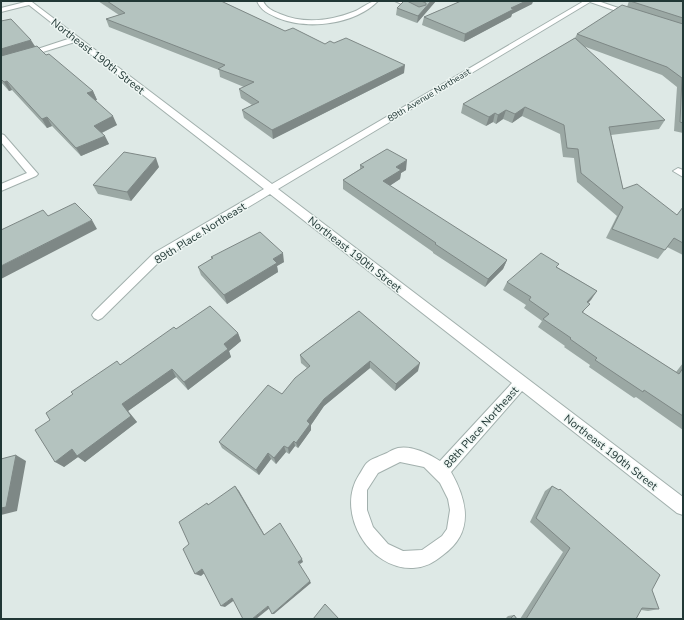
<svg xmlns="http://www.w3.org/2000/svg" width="684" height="620" font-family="'Nunito Sans',sans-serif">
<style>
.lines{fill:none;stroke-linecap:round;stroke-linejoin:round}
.minor-casing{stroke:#a2b0ad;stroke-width:2}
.minor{fill:#fff;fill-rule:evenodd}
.wall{fill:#9ba8a4}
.shaded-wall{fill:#7e8886}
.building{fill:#b4c3bf;stroke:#7e8886}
.labels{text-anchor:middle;stroke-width:3;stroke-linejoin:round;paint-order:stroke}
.far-street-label{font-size:9px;fill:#213735;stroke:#eef6f3}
.street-label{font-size:11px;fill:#213735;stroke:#eef6f3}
</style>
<rect width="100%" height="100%" fill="#dee9e6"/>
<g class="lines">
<defs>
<path id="minor" d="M 24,1 L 32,2 L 272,184 L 584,1 L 598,1 L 633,13 L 633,15 L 631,16 L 590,2 L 278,189 L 683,497 L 683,515 L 677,513 L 522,391 L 451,472 C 468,502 474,533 443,555 C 433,563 426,567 413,568 C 369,570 335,512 359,475 C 362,471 364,465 368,462 C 373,458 381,456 387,453 C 390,451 394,449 398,448 C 411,445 430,454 440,461 L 512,383 L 270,194 L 162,259 L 102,318 L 98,320 L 94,318 L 92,315 L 94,312 L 154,253 L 264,189 L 75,42 L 1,65 L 1,61 L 71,38 L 29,5 L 1,12 L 1,8 L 25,2 ZM 400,462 L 424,467 L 440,483 L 448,499 L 450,510 L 447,529 L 442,536 L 422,550 L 403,551 L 388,544 L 373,527 L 367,510 L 367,490 L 378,473 Z
M 257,1 L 263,1 C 266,8 273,11 280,14 C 303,24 330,21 353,12 C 362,9 368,1 378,1 C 354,25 308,30 278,18 C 269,14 261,11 257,1 Z
M 395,1 L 403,1 L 420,9 L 415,10 Z
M 1,134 L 4,135 L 38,174 L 36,176 L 1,191 L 1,184 L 27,173 L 1,142 Z
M 678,168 L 683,170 L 683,177 L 673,171 Z"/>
</defs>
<use href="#minor" class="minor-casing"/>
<use href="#minor" class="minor"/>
</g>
<path class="wall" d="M 98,1 L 221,1 L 285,31 L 325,44 L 404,73 L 273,139 L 244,118 L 242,110 L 252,105 L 241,98 L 239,89 L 244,87 L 220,77 L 219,70 L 109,27 L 106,19 L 119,15 Z
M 409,1 L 436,1 L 417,23 L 396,15 L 397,8 L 408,2 Z
M 461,1 L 533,1 L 532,4 L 512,14 L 511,17 L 464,42 L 422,25 L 424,17 Z
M 629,1 L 683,1 L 683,133 L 674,131 L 677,87 L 662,75 L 583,46 L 665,120 L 659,129 L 611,135 L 623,189 L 677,215 L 683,207 L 683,255 L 667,247 L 658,259 L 606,238 L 617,216 L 577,182 L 574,158 L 563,157 L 560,134 L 522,116 L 512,123 L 503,119 L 496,124 L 493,122 L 486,126 L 461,113 L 463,104 L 575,38 L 577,34 L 627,7 Z
M 1,21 L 35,46 L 93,91 L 97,100 L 95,100 L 117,125 L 102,133 L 109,144 L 81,156 L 52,126 L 47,128 L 12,90 L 9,91 L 1,82 Z
M 360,165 L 406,170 L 401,173 L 400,179 L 389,186 L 507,260 L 503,269 L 485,287 L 433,253 L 433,252 L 343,189 L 343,180 L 360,169 Z
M 159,167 L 131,201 L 98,194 L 93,185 Z
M 211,257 L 284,262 L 277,266 L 278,272 L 227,304 L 201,275 L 198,267 L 212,259 Z
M 557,267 L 597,291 L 588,302 L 583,313 L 676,372 L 683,363 L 683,430 L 636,397 L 634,398 L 589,367 L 590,365 L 564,347 L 565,346 L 538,327 L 542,321 L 524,308 L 526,305 L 503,290 L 507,282 Z
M 359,311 L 418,371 L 395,391 L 370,368 L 324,406 L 311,425 L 311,430 L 298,448 L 295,446 L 289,454 L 286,452 L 276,464 L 271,459 L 259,475 L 222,448 L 219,442 L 282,394 L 307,368 L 301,363 L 300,355 Z
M 176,329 L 238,333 L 241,341 L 229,351 L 231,357 L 188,390 L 176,377 L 128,411 L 137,422 L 85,462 L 78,457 L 64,467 L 50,420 L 120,365 Z
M 552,486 L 558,490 L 560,489 L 652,590 L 659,609 L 648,611 L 641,610 L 636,619 L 520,619 L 563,552 L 530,522 L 545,491 Z
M 514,615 L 517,619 L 505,619 L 508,616 Z"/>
<path class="shaded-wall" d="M 431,1 L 436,1 L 417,23 L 418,16 Z
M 526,1 L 533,1 L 532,4 L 512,14 L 511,17 L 464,42 L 465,34 L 511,8 Z
M 31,40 L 36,48 L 1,59 L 1,49 Z
M 405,65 L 404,73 L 273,139 L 272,130 Z
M 7,81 L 12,90 L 9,91 L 4,82 Z
M 93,91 L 97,100 L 91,102 L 87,93 Z
M 525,107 L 522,116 L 512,123 L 515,114 Z
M 506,110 L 503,119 L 496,124 L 498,115 Z
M 495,113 L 493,122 L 486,126 L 489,117 Z
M 113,116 L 117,125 L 99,134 L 94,126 Z
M 47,117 L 52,126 L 47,128 L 42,119 Z
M 105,136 L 109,144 L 81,156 L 76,148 Z
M 156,158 L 159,167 L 131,201 L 127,192 Z
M 407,160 L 406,170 L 401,173 L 400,179 L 382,191 L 383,181 L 396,167 Z
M 92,220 L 97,229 L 1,279 L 1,266 Z
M 283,253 L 284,262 L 277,266 L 278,272 L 227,304 L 224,295 L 273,259 Z
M 507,260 L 503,269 L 485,287 L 488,279 Z
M 597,291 L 591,300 L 581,310 L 587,302 Z
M 238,333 L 241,341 L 229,351 L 231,357 L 188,390 L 184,382 L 224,344 Z
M 370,361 L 370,368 L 324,406 L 311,425 L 311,430 L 298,448 L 296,443 L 307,421 L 324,399 Z
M 420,363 L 418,371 L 395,391 L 396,384 Z
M 172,369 L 176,377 L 128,411 L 137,422 L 85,462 L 78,457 L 64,467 L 55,462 L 122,404 Z
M 294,441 L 295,446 L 289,454 L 288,448 Z
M 284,446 L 286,452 L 276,464 L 274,458 Z
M 268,453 L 271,459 L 259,475 L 256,470 Z
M 16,455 L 26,461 L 17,511 L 1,515 L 1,508 Z
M 235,486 L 239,491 L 267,539 L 264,535 Z
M 302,559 L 303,562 L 300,564 L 298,562 Z
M 202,569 L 207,571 L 201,576 L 195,574 Z
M 310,581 L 311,583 L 274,614 L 272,614 Z
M 232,598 L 236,599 L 225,607 L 221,606 Z
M 268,606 L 271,607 L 256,619 L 252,619 Z"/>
<path class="building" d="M 107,1 L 221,1 L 285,31 L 293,28 L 325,44 L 330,41 L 334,43 L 346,38 L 405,65 L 272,130 L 242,110 L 259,102 L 239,89 L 254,82 L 218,69 L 225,65 L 106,19 L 125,13 Z
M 404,1 L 407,1 L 419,7 L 426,5 L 426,3 L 421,1 L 431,1 L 418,16 L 397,8 Z
M 461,1 L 526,1 L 511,8 L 514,9 L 465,34 L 424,17 Z
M 630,1 L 683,1 L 683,18 Z
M 622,5 L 683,24 L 683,123 L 680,122 L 682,78 L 667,67 L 577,34 Z
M 11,19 L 31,40 L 1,49 L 1,21 Z
M 575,38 L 665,120 L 609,127 L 623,189 L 637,184 L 677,215 L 683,207 L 683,243 L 674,238 L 665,250 L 612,229 L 623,207 L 581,173 L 578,149 L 567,148 L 564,125 L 525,107 L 515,114 L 506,110 L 498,115 L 495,113 L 489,117 L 463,104 Z
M 37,46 L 46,55 L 49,54 L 93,91 L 87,93 L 113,116 L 94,126 L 105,136 L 76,148 L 47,117 L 42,119 L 7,81 L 4,82 L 1,79 L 1,56 Z
M 387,149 L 407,160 L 396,167 L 401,170 L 383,181 L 507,260 L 488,279 L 435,244 L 436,243 L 343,180 L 364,167 L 360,165 Z
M 124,152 L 156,158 L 127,192 L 93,185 Z
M 75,203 L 92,220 L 1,266 L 1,230 L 43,210 L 48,216 Z
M 260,232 L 283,253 L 273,259 L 277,263 L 224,295 L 198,267 L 213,258 L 211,257 Z
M 541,253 L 559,264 L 556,267 L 597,291 L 587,302 L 590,304 L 582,312 L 679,374 L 683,368 L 683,416 L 644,390 L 643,392 L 595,360 L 597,358 L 570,339 L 571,338 L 543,319 L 549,314 L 529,300 L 531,297 L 507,282 Z
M 210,306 L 238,333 L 224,344 L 228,349 L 184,382 L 172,369 L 122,404 L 131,416 L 77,456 L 72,449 L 55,462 L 35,430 L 50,420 L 46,413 L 73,394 L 71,392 L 117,361 L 120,365 L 174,327 L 176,329 Z
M 359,311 L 420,363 L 396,384 L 370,361 L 324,399 L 307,421 L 310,424 L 296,443 L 294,441 L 288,448 L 284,446 L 274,458 L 268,453 L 256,470 L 219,442 L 268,385 L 282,394 L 295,378 L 310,366 L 300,355 Z
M 16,455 L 6,507 L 1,508 L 1,459 Z
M 235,486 L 264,535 L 280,523 L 302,559 L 298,562 L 310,581 L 272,614 L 268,606 L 252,619 L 243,619 L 232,598 L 221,606 L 202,569 L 195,574 L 183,549 L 189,544 L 179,522 L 207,503 L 208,505 Z
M 552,486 L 559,490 L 560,489 L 660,575 L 652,590 L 659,609 L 642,608 L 636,619 L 526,619 L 570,548 L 536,518 Z
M 325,604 L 339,619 L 313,619 Z
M 514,615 L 517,619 L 510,619 Z"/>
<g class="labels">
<g class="far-street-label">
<text transform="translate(429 95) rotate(-31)" y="3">89th Avenue Northeast</text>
</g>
<g class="street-label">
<text transform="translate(98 56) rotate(38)" y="4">Northeast 190th Street</text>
<text transform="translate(200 233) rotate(-32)" y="4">89th Place Northeast</text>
<text transform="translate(355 254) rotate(38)" y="4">Northeast 190th Street</text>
<text transform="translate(481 427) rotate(-48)" y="4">88th Place Northeast</text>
<text transform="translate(611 452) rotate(38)" y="4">Northeast 190th Street</text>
</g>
</g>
<rect width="684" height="620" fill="none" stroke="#213735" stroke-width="4"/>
</svg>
